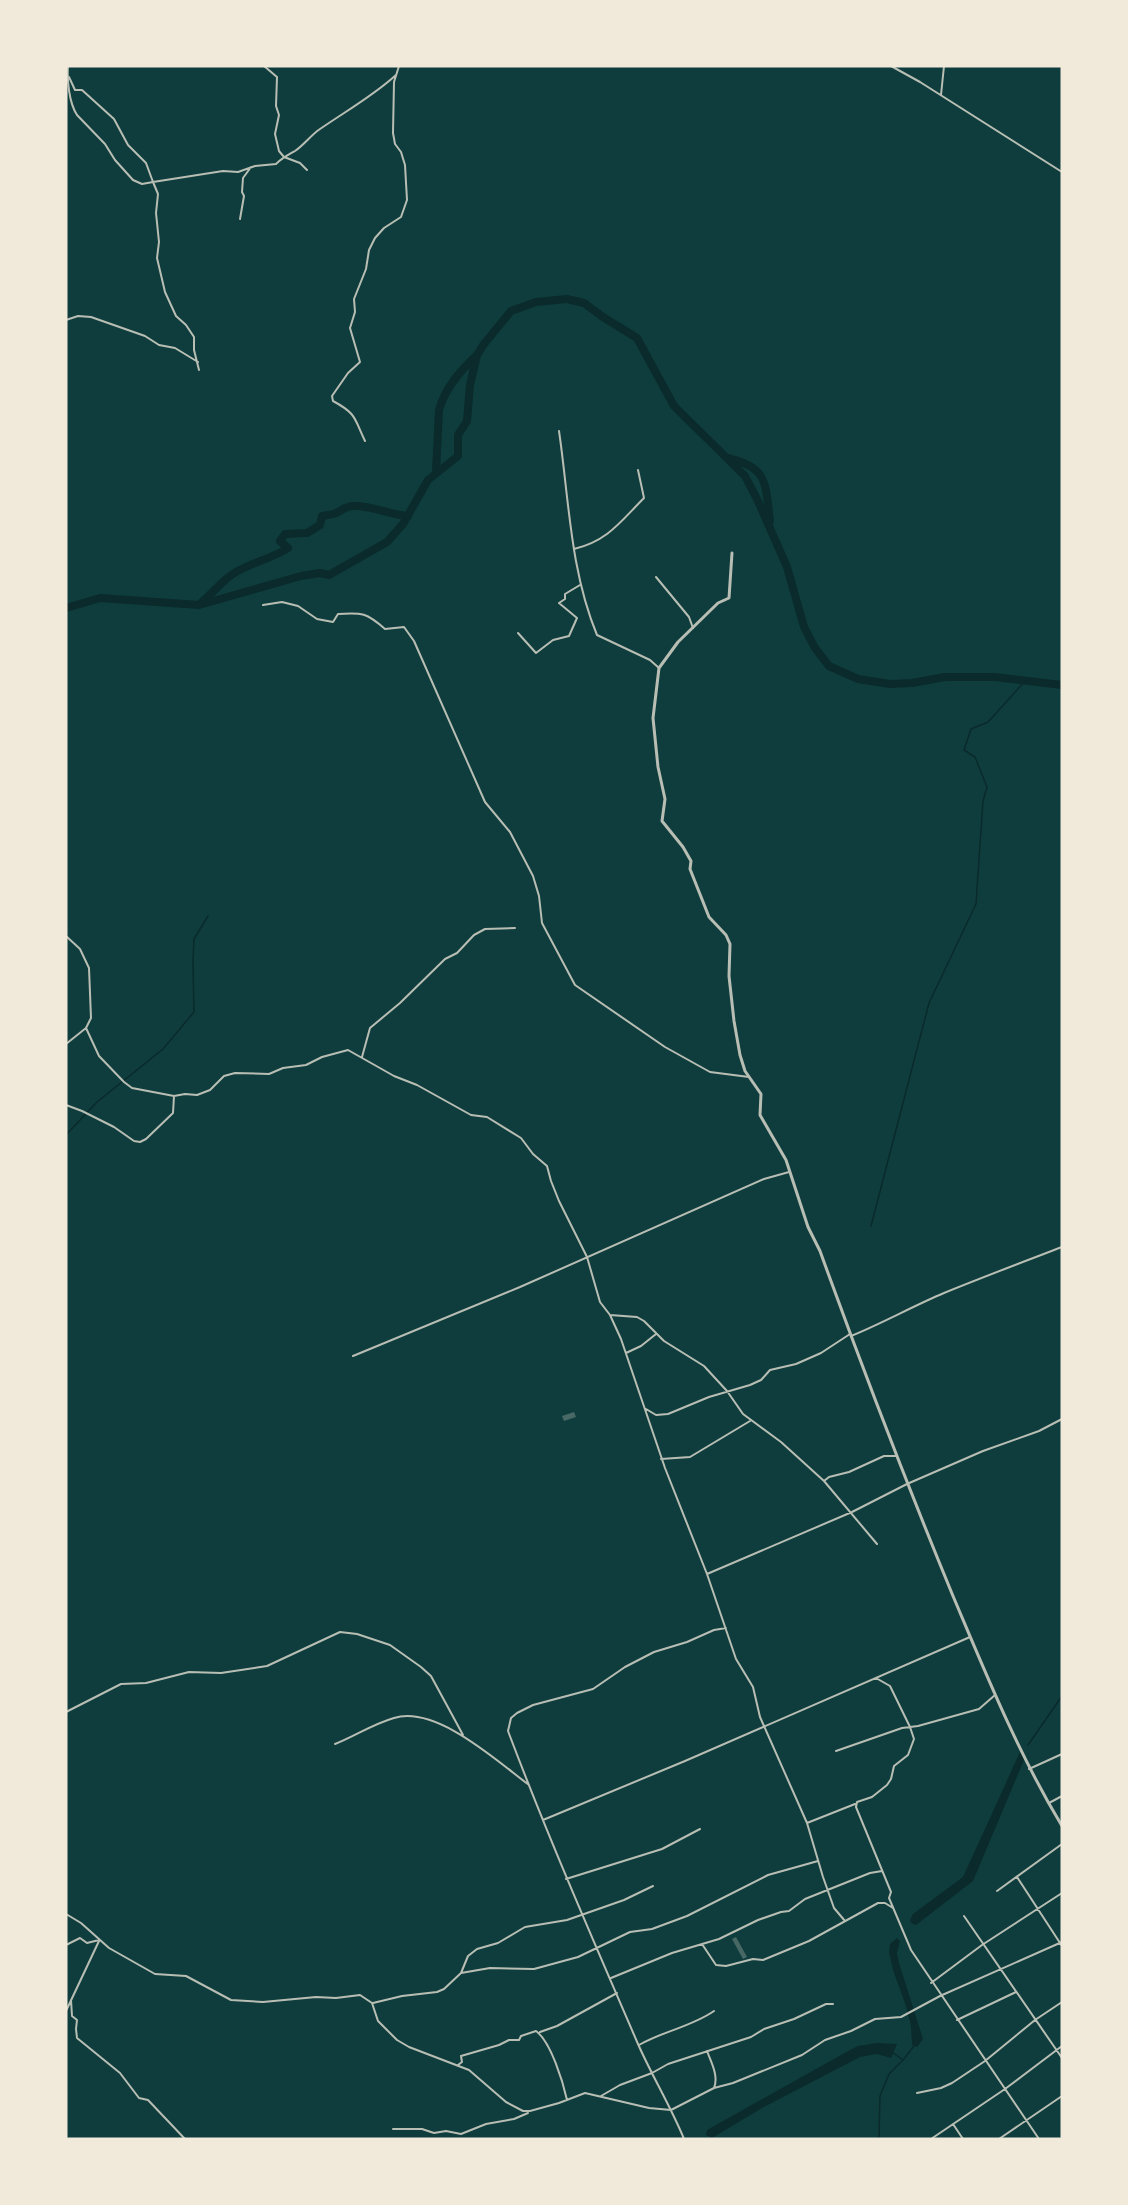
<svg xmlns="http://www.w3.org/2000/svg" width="1128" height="2205" font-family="Cabin,sans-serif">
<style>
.water{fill:#0a2a2b}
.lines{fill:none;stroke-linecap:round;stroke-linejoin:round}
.stream{stroke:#0a2a2b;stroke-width:1.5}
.river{stroke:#0a2a2b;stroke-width:8}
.building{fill:#486865}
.minor{stroke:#b8beb3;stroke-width:2}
.tertiary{stroke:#b8beb3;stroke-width:3}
</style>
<rect width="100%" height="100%" fill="#0f3d3e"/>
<path class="water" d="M 1020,1752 L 1024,1760 L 973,1881 L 916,1925 L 911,1923 L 910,1920 L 913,1914 L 963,1877 Z
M 897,1938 L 900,1941 L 897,1953 L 899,1963 L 923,2039 L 917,2047 L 912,2045 L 911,2026 L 906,2006 L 893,1970 L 889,1952 L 890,1944 Z
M 877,2043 L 897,2044 L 891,2058 L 877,2054 L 860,2057 L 762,2108 L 712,2138 L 706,2135 L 707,2130 L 850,2050 L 858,2046 Z"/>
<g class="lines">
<path class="stream" d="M 66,1135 L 97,1102 L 163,1049 L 194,1012 L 193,962 L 194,939 L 208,916
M 871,1226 L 929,1003 L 976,904 L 983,801 L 987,787 L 975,757 L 964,750 L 971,729 L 988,722 L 1025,681
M 1028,1745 L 1062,1696
M 892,2052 L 903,2060
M 879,2139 L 880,2096 L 889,2074 L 903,2060 L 914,2046"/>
<path class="river" d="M 727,458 C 769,467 765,484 770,521
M 436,472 L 439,410 C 445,388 460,371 476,356
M 201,603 C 213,593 223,579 236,572 C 253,562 271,559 288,548 L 280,541 L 285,534 L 307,533 L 320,525 L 322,516 C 327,515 332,515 336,513 C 343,510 346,505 355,506 C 374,506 390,515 408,516
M 66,608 L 100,598 L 199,605 L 301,576 L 320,573 L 329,575 L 387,542 L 403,524 L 428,480 L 458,456 L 458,435 L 467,421 L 470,385 L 477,355 L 484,344 L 511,311 L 536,302 L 567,299 L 584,303 L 603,317 L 637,338 L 674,406 L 745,476 L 758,501 L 787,567 L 804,627 L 815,648 L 829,666 L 858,679 L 890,684 L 912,683 L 945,677 L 994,677 L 1062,685"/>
</g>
<path class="building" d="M 574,1412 L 576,1417 L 564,1421 L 562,1416 Z
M 736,1937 L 747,1957 L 743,1959 L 732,1939 Z"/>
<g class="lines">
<path class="minor" d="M 68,66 C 67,80 69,103 77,115 L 105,144 L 115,160 L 133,180 L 142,184 L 153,182 L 146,163 L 128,145 L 114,119 L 82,90 L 75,90 L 69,77
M 264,66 L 277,77 L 276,106 L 279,115 L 275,134 L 279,151 L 284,157 L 300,163 L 307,170
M 891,66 L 920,82 L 1062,172
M 941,95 L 944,66
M 240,219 L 244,196 L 242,192 L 243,178 L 251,167
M 66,320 L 78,316 L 91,317 L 145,336 L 159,345 L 175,348 L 198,362
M 199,370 L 194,350 L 194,337 L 186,325 L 176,316 L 165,292 L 157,258 L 159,242 L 156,213 L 158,194 L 153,182 L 223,171 L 238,172 L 255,166 L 276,164 C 282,158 288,155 295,151 C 304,145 311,135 320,129 C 346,111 373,96 396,75
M 559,431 C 569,499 570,570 597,635 L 650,660 L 659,668
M 365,441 C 354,418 357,414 333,401 L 332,396 L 348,373 L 360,362 L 350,328 L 355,312 L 354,299 L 366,269 L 369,250 L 375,238 L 384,228 L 401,217 L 407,200 L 405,165 L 401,152 L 395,144 L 393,133 L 394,82 L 399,66
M 574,549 C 608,541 621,521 644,498 L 638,470
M 656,577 L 689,617 L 693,628
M 263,605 L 282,602 L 298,606 L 317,619 L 333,622 L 338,614 C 362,612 367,613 385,629 L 404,627 L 414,641 L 485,802 L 510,832 L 533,876 L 539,896 L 542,923 L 575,985 L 665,1047 L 710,1072 L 749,1077
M 518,633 L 536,653 L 553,640 L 569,636 L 577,618 L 559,603 L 565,599 L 565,594 L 580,585
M 66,936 L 80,949 L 89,968 L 91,1018 L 86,1028 L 66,1044
M 86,1028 L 99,1056 L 124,1082 L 132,1088 L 174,1096 L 185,1094 L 197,1095 L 210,1090 L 224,1076 L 235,1073 L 269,1074 L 283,1068 L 306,1065 L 322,1057 L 348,1050 L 394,1076 L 417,1085 L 471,1115 L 487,1117 L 521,1138 L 533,1154 L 547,1166 L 551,1181 L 559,1201 L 587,1257 L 600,1302 L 610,1315 L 621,1339 L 665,1468 L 707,1574 L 736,1659 L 753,1687 L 760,1717 L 807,1823 L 823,1877 L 834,1908 L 845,1921
M 362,1057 L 370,1028 L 400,1003 L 445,959 L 457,953 L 474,935 L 485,929 L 515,928
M 66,1105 L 82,1111 L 114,1127 L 134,1141 L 140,1142 L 146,1139 L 173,1113 L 174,1096
M 610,1315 L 637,1317 L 644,1321 L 664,1341 L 704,1366 L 727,1391 L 743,1414 L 781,1442 L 824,1481 L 877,1544
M 851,1336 C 883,1323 913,1306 944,1293 C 983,1277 1023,1262 1062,1247
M 626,1353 L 641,1346 L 656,1334
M 353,1356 L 520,1287 L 764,1179 L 789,1172
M 646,1409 L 656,1415 L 668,1414 L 709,1397 L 750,1385 L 761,1380 L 770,1370 L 796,1364 L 821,1353 L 850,1334
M 661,1459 L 690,1457 L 750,1421
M 824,1481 L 829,1477 L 849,1472 L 884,1456 L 896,1456
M 707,1574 L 852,1512 L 907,1484 L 983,1451 L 1039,1431 L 1062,1419
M 876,1678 L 890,1686 L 910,1727 L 914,1739 L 908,1755 L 894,1766 L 891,1779 L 887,1785 L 872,1797 L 857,1802 L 856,1807 L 891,1892 L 889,1898 L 911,1950 L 1039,2139
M 66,1712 L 121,1684 L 146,1683 L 189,1672 L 221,1673 L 267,1666 L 340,1632 L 357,1634 L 390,1645 L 421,1667 L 431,1676 L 463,1735
M 335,1744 C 355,1736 373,1724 394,1718 C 436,1705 497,1761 529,1785
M 836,1751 L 902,1728 L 918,1726 L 979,1709 L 995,1695
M 1029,1769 L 1062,1754
M 1049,1803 L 1062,1796
M 543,1820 L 685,1761 L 970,1637
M 807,1823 L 855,1804
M 1017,1877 L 1062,1946
M 566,1879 L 662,1849 L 700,1829
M 997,1891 L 1062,1844
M 66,1914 L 81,1923 L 109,1948 L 155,1974 L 186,1976 L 231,2000 L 263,2002 L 316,1997 L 336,1998 L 360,1995 L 372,2003 L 378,2021 L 397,2040 L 409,2047 L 469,2070 L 506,2102 L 523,2111 L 530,2111 L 559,2103 L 585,2093 L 649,2108 L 671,2110 L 714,2088 L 733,2083 L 802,2055 L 825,2040 L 851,2031 L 875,2019 L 901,2017 L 940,1996 L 1062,1942
M 964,1916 L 1062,2058
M 702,1944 L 716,1965 L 726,1966 L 753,1959 L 763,1960 L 809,1941 L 878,1903 L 885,1903 L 893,1908
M 66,1945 L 80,1938 L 87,1943 L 99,1940
M 461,1973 L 490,1968 L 534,1969 L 578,1957 L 630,1932 L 652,1929 L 687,1916 L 768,1875 L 818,1861
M 611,1978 L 672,1953 L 719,1939 L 758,1920 L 781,1912 L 789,1911 L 805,1899 L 870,1873 L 882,1871
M 931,1983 L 982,1945 L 1062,1893
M 71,2000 L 72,2016 L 77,2020 L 76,2029 L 77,2038 L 120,2073 L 139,2098 L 148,2100 L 185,2139
M 373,2003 L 402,1996 L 437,1992 L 444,1989 L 461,1973 L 468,1956 L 477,1949 L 498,1943 L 525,1927 L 567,1920 L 624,1900 L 653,1886
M 66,2011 L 99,1941
M 957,2020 L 1016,1992
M 540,2032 L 557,2026 L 617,1993
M 639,2045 C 663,2031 691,2027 714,2011
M 707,2051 C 711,2062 719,2076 714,2088
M 458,2065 L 462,2062 L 461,2056 L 499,2045 L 509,2040 L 519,2040 L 521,2036 L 536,2031 C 551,2042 563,2082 567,2100
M 917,2093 L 941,2088 L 952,2083 L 985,2061 L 1035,2020 L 1062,2002
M 601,2096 L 620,2085 L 652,2073 L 668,2064 L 751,2037 L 764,2029 L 794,2019 L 826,2004 L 833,2004
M 953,2124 L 963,2139
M 393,2129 L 422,2129 L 434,2133 L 446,2131 L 461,2134 L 486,2124 L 514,2119 L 528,2113
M 684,2139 C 671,2107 652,2076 638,2044 C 593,1940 548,1837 508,1731 L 511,1718 L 517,1713 L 533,1705 L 593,1689 L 625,1667 L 654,1652 L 687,1642 L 714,1630 L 726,1628
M 931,2139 L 1005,2089 L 1062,2046
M 999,2139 L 1062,2096"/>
<path class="tertiary" d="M 732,553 L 729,598 L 718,603 L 678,642 L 659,668 L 653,718 L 658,767 L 665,799 L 662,821 L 683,847 L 691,861 L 690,869 L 709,917 L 726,935 L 730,944 L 729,976 L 734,1021 L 740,1055 L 745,1071 L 761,1094 L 760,1115 L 786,1160 L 808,1227 L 820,1251 C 862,1367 906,1482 953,1596 C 986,1674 1018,1753 1062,1826"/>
</g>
<rect width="1128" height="2205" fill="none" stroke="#f1e9da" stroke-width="135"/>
</svg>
